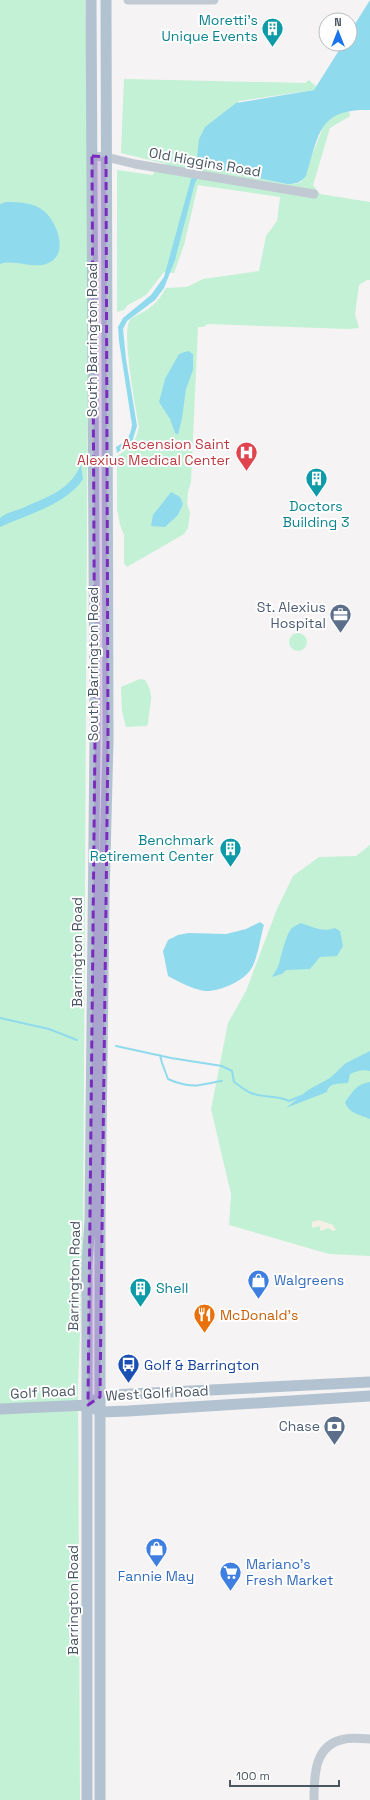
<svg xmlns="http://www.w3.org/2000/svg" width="370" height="1800" font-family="'Space Grotesk',sans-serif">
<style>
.green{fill:#c3f1d5}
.sand{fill:#f5f0e5}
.water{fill:#90daee}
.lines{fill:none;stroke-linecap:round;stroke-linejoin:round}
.stream{stroke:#90daee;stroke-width:2}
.minor{stroke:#c1cad2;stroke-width:9}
.major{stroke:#b3c2d1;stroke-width:11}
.marked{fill:#7b2cbf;fill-opacity:0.2;stroke:#7b2cbf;stroke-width:3;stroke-dasharray:8 5;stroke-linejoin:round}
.labels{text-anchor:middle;stroke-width:4;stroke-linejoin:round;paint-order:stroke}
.culture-label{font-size:14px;fill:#0d838f;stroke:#fff;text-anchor:end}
.street-label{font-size:14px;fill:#4a5661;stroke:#fff}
.health-label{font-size:14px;fill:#be3a42;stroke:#fff;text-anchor:end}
.service-label{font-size:14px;fill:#4e5e75;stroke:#fff;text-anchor:end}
.shop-label{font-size:14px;fill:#366cbe;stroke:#fff;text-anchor:start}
.food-label{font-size:14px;fill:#c56008;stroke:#fff;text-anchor:start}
.transit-label{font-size:14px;fill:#164399;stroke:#fff;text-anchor:start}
</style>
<rect width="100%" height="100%" fill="#f5f3f3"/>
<path class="green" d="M 0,0 L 85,0 L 89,155 L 83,1251 L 78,1385 L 80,1800 L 0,1800 Z
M 124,79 L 305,83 L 309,80 L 317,87 L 314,90 L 239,101 L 204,167 L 287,184 L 295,184 L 301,182 L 325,123 L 333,116 L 349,110 L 350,116 L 330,128 L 313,185 L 320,194 L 370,202 L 370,280 L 367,280 L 359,285 L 355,314 L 359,328 L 349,329 L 208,324 L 203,327 L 198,327 L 191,482 L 188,492 L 187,504 L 190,513 L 188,528 L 184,534 L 127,567 L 124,563 L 124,535 L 120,525 L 117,509 L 117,456 C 130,448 136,442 139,427 C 136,409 121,332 130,320 C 133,316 141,314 145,311 C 154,306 161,297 166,288 L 187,287 L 203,279 L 259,271 L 266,236 L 277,221 L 280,197 L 198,185 L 184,245 L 174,273 L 164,272 L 146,295 L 128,305 L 124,310 L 117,312 L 117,170 L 153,175 L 155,170 L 163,171 L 166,164 L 121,153 Z
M289 642a9 9 0 1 1 18 0a9 9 0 1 1-18 0Z
M 140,679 L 145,680 C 154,695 151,698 149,714 C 148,719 149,722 147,726 L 126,727 L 122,711 L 121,687 Z
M 370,845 L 370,1256 L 329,1254 L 229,1225 L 231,1194 L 211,1109 L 228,1023 L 246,991 L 277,909 L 293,876 L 319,857 L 356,856 Z"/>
<path class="sand" d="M 319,1220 L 333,1225 L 336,1230 L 333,1231 L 328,1228 L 321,1231 L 320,1229 L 320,1226 L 312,1228 L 312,1222 Z"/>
<path class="water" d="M 370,0 L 370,110 C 318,108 319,135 306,176 C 300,183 296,184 287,184 L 204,167 L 195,183 L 175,260 L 164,288 L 155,300 L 127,321 L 123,329 L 126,359 L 137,426 L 132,442 L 117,453 L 116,447 C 127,441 130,437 132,425 L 119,341 L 118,327 L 123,318 L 151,295 L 164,277 L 197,157 L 199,139 L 205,127 L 236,103 L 314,90 L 343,44 L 350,44 L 350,32 Z
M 6,202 C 19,202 33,202 44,211 C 56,221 68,250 52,261 C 36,272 17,258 0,264 L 0,204 Z
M 188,351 L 193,354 L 193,370 L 186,389 L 182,418 L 178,435 L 175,433 L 170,419 L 159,402 L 165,379 L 179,354 Z
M 81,465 L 83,479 C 66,505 28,514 0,527 L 0,518 C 8,512 14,511 23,508 C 48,496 68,492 81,465 Z
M 171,492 L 180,497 L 183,504 L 178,515 L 165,527 L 151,526 L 153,515 Z
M 260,922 L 264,925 C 260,938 258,958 251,969 C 244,981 219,992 205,991 C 192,989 179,982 168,976 L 163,951 L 168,940 L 178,935 L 189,933 L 226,934 L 246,929 Z
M 300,923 C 312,926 322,933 335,928 L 340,931 L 343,946 L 337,956 L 320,957 L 310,969 L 286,970 L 282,974 L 272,977 C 275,972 279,966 280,960 C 282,953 287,932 292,928 C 294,926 298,925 300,923 Z
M 370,1051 L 370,1071 C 363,1069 357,1071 350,1074 L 348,1083 C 340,1084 329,1082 327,1092 L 286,1108 L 308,1090 L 330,1078 L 346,1063 Z
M 370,1082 L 370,1119 C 360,1115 348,1113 345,1102 C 353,1092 356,1084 370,1082 Z"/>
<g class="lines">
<path class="stream" d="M 0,1018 L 49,1029 L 77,1040
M 116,1046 L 171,1058 L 222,1066 L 232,1071 L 234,1082 C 239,1085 245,1091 251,1093 C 263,1098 277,1095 289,1101 L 301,1096
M 160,1055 L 162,1063 L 168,1079 C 176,1083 191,1087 200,1085 C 207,1084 214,1082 222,1081"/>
<path class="minor" d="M 128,0 L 214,0
M 92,156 L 106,157 L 135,164 L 314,194
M 314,1800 C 314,1776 314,1744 345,1739 C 353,1737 362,1739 370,1739"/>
<path class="major" d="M 94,1401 L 100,1397 L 111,1395 L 370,1382
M 94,1408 L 100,1412 L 128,1411 L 370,1396
M 0,1409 L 88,1405
M 87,1800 L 87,1265 L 90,1219 L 95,740 L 91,0
M 100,1800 L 100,1219 L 104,898 L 108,741 L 106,0"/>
</g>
<path class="marked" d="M 92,156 L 106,157 L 108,741 L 100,1397 L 88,1405 L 95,740 Z"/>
<defs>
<symbol id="building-pin" viewBox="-11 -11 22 30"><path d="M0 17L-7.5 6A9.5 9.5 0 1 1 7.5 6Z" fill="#0f9aa8" stroke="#fff"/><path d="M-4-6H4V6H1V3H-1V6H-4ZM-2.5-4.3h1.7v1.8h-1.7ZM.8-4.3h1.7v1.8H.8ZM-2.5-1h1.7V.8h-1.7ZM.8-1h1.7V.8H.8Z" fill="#fff"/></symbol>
<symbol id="hospital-pin" viewBox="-11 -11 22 30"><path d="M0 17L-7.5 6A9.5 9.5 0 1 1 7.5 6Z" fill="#e0444e" stroke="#fff"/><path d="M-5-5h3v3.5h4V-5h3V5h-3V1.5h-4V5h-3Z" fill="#fff"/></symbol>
<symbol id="office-pin" viewBox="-11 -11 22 30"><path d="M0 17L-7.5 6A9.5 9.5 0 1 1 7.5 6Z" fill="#5c6f8a" stroke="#fff"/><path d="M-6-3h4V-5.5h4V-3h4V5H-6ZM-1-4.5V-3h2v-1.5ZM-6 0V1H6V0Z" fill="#fff"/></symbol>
<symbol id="shop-pin" viewBox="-11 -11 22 30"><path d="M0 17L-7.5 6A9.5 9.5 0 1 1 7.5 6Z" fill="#3f7fe0" stroke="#fff"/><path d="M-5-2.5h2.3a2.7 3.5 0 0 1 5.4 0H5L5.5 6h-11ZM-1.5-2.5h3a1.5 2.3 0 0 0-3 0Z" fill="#fff"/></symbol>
<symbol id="restaurant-pin" viewBox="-11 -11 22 30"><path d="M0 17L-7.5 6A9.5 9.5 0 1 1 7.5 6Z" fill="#e8710a" stroke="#fff"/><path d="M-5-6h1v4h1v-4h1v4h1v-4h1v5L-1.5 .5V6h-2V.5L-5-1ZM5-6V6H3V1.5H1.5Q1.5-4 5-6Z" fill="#fff"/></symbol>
<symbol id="bus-pin" viewBox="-11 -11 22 30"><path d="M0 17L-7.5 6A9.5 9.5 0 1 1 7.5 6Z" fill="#1a4fb4" stroke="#fff"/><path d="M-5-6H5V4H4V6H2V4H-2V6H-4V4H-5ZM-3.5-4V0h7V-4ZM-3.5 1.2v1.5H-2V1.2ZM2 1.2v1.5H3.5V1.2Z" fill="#fff"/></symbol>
<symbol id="bank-pin" viewBox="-11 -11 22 30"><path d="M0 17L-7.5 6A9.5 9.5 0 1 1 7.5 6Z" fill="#5c6f8a" stroke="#fff"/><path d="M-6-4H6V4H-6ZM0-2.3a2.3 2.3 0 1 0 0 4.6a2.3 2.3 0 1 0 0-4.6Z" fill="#fff"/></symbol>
<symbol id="supermarket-pin" viewBox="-11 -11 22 30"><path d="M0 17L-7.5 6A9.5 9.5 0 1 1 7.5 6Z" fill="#3f7fe0" stroke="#fff"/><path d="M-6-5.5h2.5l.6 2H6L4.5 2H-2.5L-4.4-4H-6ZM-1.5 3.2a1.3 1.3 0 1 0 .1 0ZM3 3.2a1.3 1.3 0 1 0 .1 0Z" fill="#fff"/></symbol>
</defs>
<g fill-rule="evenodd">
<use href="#building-pin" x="260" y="16" width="25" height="34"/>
<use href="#hospital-pin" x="234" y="440" width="25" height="34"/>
<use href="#building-pin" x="304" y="466" width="25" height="34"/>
<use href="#office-pin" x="328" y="602" width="25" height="34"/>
<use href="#building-pin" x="218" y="836" width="25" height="34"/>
<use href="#shop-pin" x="246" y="1268" width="25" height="34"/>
<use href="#building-pin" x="128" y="1276" width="25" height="34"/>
<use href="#restaurant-pin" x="192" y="1302" width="25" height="34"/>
<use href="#bus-pin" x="116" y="1352" width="25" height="34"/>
<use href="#bank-pin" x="322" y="1414" width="25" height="34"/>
<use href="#shop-pin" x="144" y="1536" width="25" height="34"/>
<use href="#supermarket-pin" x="218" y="1560" width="25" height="34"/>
</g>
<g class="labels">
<g class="culture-label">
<text x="258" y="25">Moretti's<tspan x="258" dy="16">Unique Events</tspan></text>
<text x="316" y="511" text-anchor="middle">Doctors<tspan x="316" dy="16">Building 3</tspan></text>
<text x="214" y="845">Benchmark<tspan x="214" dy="16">Retirement Center</tspan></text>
<text x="156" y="1293" text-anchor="start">Shell</text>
</g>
<g class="street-label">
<text transform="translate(205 162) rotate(10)" y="5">Old Higgins Road</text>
<text transform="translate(92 340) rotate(-90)" y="5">South Barrington Road</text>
<text transform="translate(93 664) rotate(-90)" y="5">South Barrington Road</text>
<text transform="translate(77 952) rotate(-90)" y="5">Barrington Road</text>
<text transform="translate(74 1276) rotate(-89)" y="5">Barrington Road</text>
<text transform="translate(43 1392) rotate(-3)" y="5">Golf Road</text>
<text transform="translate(157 1393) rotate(-3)" y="5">West Golf Road</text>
<text transform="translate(73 1600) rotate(-90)" y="5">Barrington Road</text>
</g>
<g class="health-label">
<text x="230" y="449">Ascension Saint<tspan x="230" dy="16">Alexius Medical Center</tspan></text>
</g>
<g class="service-label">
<text x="326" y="612">St. Alexius<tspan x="326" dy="16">Hospital</tspan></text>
<text x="320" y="1431">Chase</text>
</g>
<g class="shop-label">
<text x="274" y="1285">Walgreens</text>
<text x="246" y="1569">Mariano's<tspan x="246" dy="16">Fresh Market</tspan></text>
<text x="156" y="1581" text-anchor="middle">Fannie May</text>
</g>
<g class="food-label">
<text x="220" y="1320">McDonald's</text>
</g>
<g class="transit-label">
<text x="144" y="1370">Golf &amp; Barrington</text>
</g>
</g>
<g transform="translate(338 32)"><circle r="19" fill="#ffffff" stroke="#b7bbc0"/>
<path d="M0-3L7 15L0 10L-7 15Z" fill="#1a73e8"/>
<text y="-6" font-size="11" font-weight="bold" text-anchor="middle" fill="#4a5661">N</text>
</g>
<path d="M230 1780v6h109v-6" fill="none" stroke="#4a5661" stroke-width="2"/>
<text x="236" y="1780" font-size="12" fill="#4a5661" stroke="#ffffff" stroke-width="3" paint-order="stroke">100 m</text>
</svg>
